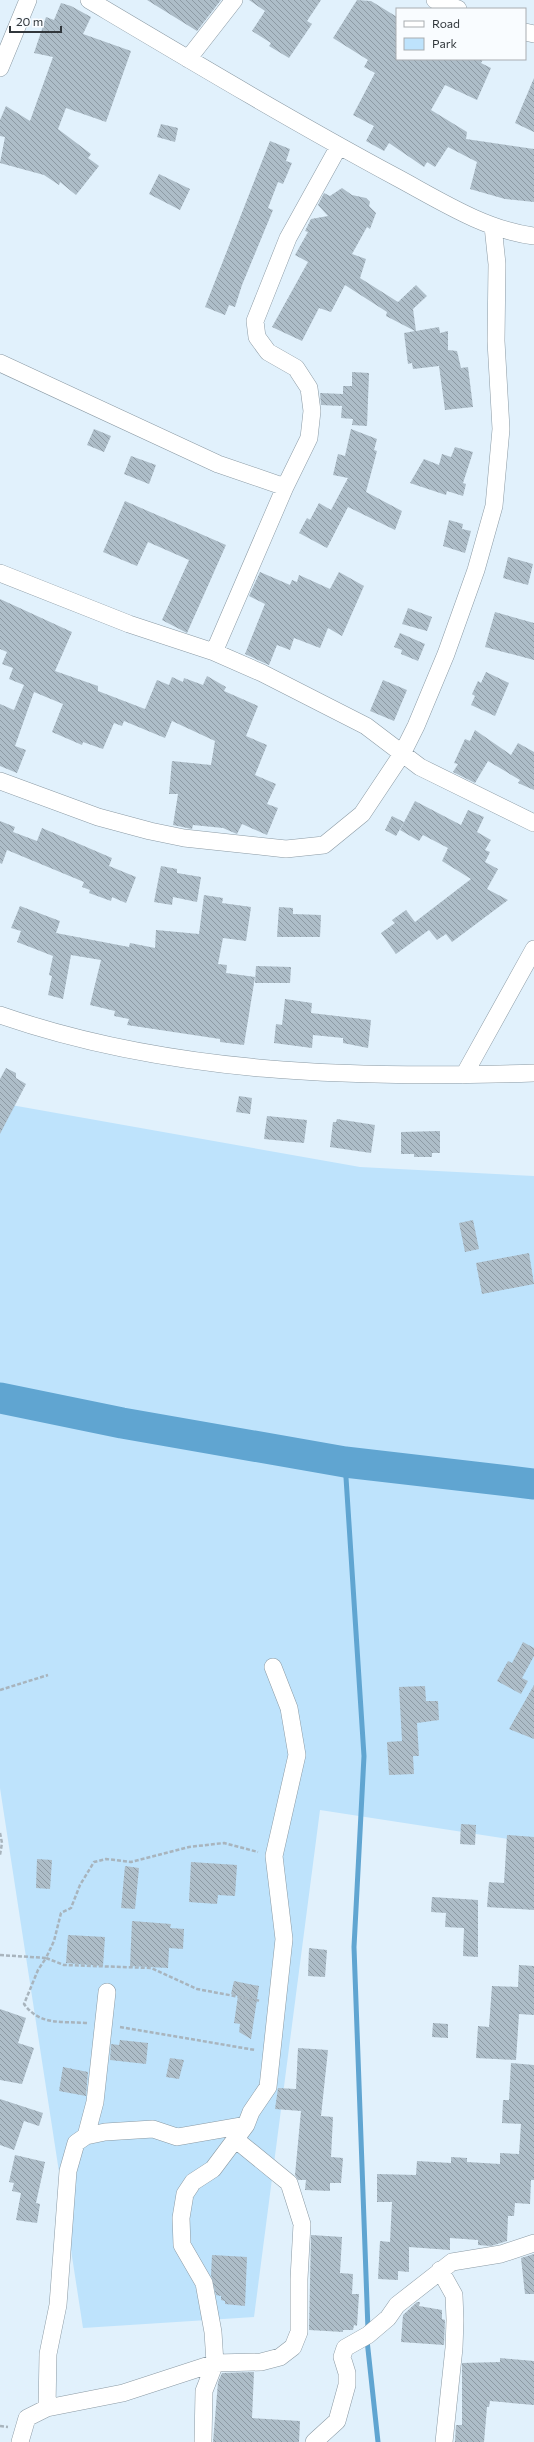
<svg xmlns="http://www.w3.org/2000/svg" width="534" height="2442" font-family="Commissioner,sans-serif">
<style>
.green{fill:#bee3fc}
.lines{fill:none;stroke-linecap:round;stroke-linejoin:round}
.stream{stroke:#60a5d1;stroke-width:5}
.river{stroke:#60a5d1;stroke-width:31}
.building{fill:url(#building-back-hatch)}
.street-casing{stroke:#8b9aa4;stroke-width:18}
.path{stroke:#a8b4bd;stroke-width:2.5;stroke-dasharray:4 2;stroke-linecap:butt}
.street{stroke:#fff;stroke-width:17}
</style>
<defs>
<pattern id="building-back-hatch" width="6" height="6" patternUnits="userSpaceOnUse"><rect width="6" height="6" fill="#adbdc8"/><path d="M-1 5l2 2M0 0l6 6M5-1l2 2" fill="none" stroke="#8d9aa4"/></pattern>
</defs>
<rect width="100%" height="100%" fill="#e1f1fc"/>
<path class="green" d="M 0,1103 L 360,1167 L 534,1176 L 534,1843 L 320,1810 L 254,2317 L 83,2328 L 0,1788 Z"/>
<g class="lines">
<path class="stream" d="M 345,1462 L 364,1756 L 354,1947 L 368,2330
M 367,2340 L 378,2442"/>
<path class="river" d="M 0,1398 L 122,1423 L 345,1462 L 534,1484"/>
</g>
<path class="building" d="M 147,0 L 221,0 L 197,31 Z
M 249,0 L 321,0 L 307,21 L 312,24 L 289,58 L 269,46 L 271,43 L 252,31 L 265,11 Z
M 357,0 L 371,1 L 397,17 L 397,59 L 483,59 L 481,63 L 491,68 L 477,100 L 445,85 L 431,110 L 467,132 L 466,139 L 534,149 L 534,202 L 505,199 L 470,189 L 477,162 L 448,147 L 435,167 L 427,162 L 424,167 L 389,143 L 384,151 L 366,141 L 374,126 L 353,115 L 375,73 L 364,67 L 368,60 L 333,38 Z
M 61,3 L 71,6 L 91,17 L 83,34 L 131,51 L 106,122 L 66,108 L 58,129 L 91,154 L 88,158 L 99,166 L 76,195 L 60,182 L 59,185 L 44,175 L 0,163 L 5,137 L 0,136 L 0,120 L 6,106 L 30,121 L 53,57 L 34,53 L 46,17 L 54,20 Z
M 534,78 L 534,132 L 515,123 Z
M 161,124 L 178,128 L 175,142 L 157,137 Z
M 270,141 L 290,149 L 286,161 L 292,163 L 283,184 L 278,182 L 268,208 L 273,210 L 242,285 L 235,307 L 229,305 L 225,315 L 205,307 Z
M 159,174 L 190,189 L 180,210 L 149,194 Z
M 342,188 L 352,195 L 366,198 L 370,202 L 369,206 L 376,213 L 370,229 L 367,227 L 352,254 L 366,259 L 360,278 L 398,302 L 416,285 L 427,296 L 413,309 L 416,331 L 439,327 L 440,333 L 448,331 L 448,350 L 457,351 L 461,368 L 468,367 L 473,407 L 445,410 L 439,366 L 413,369 L 412,363 L 408,364 L 404,333 L 415,331 L 386,316 L 387,312 L 345,285 L 331,312 L 319,308 L 302,341 L 272,327 L 308,262 L 295,255 L 308,232 L 305,231 L 311,219 L 328,216 L 318,205 L 324,193 L 330,196 Z
M 352,372 L 369,373 L 367,426 L 352,425 L 353,419 L 341,418 L 342,406 L 321,405 L 320,393 L 343,394 L 343,386 L 352,386 Z
M 94,429 L 111,436 L 104,452 L 87,445 Z
M 351,429 L 377,439 L 374,450 L 377,451 L 366,492 L 402,511 L 395,530 L 348,507 L 327,548 L 299,533 L 307,518 L 310,520 L 319,503 L 331,510 L 348,478 L 333,475 L 338,454 L 345,456 Z
M 455,447 L 473,452 L 463,483 L 466,484 L 463,496 L 447,491 L 446,495 L 410,483 L 424,459 L 439,465 L 442,454 L 451,457 Z
M 131,456 L 156,465 L 149,484 L 124,474 Z
M 125,501 L 226,545 L 187,633 L 162,620 L 189,560 L 148,542 L 137,566 L 103,552 Z
M 449,520 L 463,524 L 462,529 L 471,531 L 465,553 L 443,546 Z
M 508,557 L 533,564 L 528,585 L 503,578 Z
M 260,572 L 290,585 L 292,580 L 297,582 L 299,575 L 330,589 L 339,572 L 364,586 L 342,636 L 328,628 L 320,648 L 294,638 L 290,650 L 277,645 L 269,665 L 245,654 L 265,604 L 249,596 Z
M 0,599 L 72,632 L 55,671 L 98,686 L 98,691 L 145,709 L 157,680 L 169,685 L 172,677 L 183,682 L 184,678 L 203,685 L 207,676 L 226,687 L 224,691 L 258,706 L 246,736 L 267,745 L 255,775 L 276,784 L 267,804 L 278,808 L 267,835 L 242,824 L 237,834 L 223,828 L 193,825 L 192,829 L 173,825 L 178,794 L 169,794 L 172,761 L 211,765 L 215,741 L 172,721 L 165,738 L 124,721 L 122,726 L 114,723 L 103,749 L 83,742 L 82,745 L 52,732 L 63,704 L 34,692 L 15,746 L 26,750 L 17,773 L 0,766 L 0,704 L 14,710 L 24,685 L 9,679 L 13,668 L 2,664 L 7,652 L 0,649 Z
M 408,608 L 432,617 L 427,631 L 402,624 Z
M 495,612 L 534,623 L 534,660 L 485,647 Z
M 400,633 L 425,644 L 418,661 L 401,654 L 402,650 L 394,647 Z
M 486,672 L 509,683 L 495,716 L 471,705 L 475,696 L 472,694 L 478,681 L 481,683 Z
M 383,680 L 407,690 L 394,721 L 370,711 Z
M 475,730 L 511,755 L 518,743 L 534,752 L 534,790 L 518,783 L 520,780 L 488,761 L 475,783 L 453,772 L 458,764 L 454,763 L 465,739 L 470,741 Z
M 415,801 L 461,825 L 468,810 L 484,817 L 477,832 L 491,840 L 485,850 L 490,852 L 485,862 L 498,869 L 487,889 L 508,900 L 452,942 L 446,934 L 437,940 L 429,930 L 396,954 L 381,933 L 395,923 L 392,920 L 406,910 L 415,922 L 471,879 L 442,861 L 448,848 L 423,835 L 419,841 L 400,830 Z
M 392,816 L 404,822 L 396,836 L 385,830 Z
M 0,821 L 15,827 L 13,832 L 37,841 L 42,828 L 112,858 L 109,866 L 136,877 L 126,903 L 112,897 L 111,901 L 89,893 L 90,890 L 82,887 L 84,882 L 7,850 L 2,864 L 0,863 Z
M 161,866 L 177,869 L 177,873 L 201,877 L 197,902 L 173,897 L 172,905 L 154,902 Z
M 204,895 L 223,898 L 222,903 L 251,907 L 246,941 L 223,938 L 218,964 L 227,965 L 226,973 L 255,977 L 244,1045 L 220,1042 L 220,1039 L 127,1025 L 129,1019 L 114,1016 L 115,1011 L 90,1005 L 101,960 L 71,955 L 63,999 L 48,995 L 52,976 L 49,975 L 53,956 L 17,942 L 21,931 L 11,928 L 20,906 L 60,921 L 56,933 L 129,947 L 130,943 L 155,948 L 156,930 L 199,934 Z
M 279,907 L 293,908 L 293,914 L 321,915 L 320,937 L 277,937 Z
M 256,966 L 291,967 L 290,983 L 255,983 Z
M 285,999 L 312,1003 L 311,1013 L 371,1020 L 368,1048 L 343,1043 L 343,1038 L 313,1035 L 312,1048 L 274,1043 L 276,1024 L 282,1025 Z
M 6,1068 L 16,1073 L 16,1078 L 26,1084 L 0,1134 L 0,1079 Z
M 239,1096 L 252,1098 L 250,1114 L 236,1112 Z
M 267,1116 L 307,1120 L 304,1143 L 264,1139 Z
M 337,1119 L 375,1125 L 371,1153 L 330,1147 L 333,1122 L 336,1122 Z
M 440,1131 L 440,1153 L 432,1153 L 432,1157 L 414,1157 L 414,1154 L 401,1154 L 401,1132 Z
M 473,1220 L 479,1249 L 465,1252 L 459,1223 Z
M 529,1253 L 534,1284 L 482,1294 L 476,1263 Z
M 523,1642 L 534,1648 L 534,1656 L 522,1678 L 528,1681 L 521,1694 L 497,1681 L 508,1661 L 512,1663 Z
M 534,1685 L 534,1739 L 509,1729 Z
M 425,1686 L 426,1701 L 438,1701 L 439,1720 L 417,1723 L 419,1756 L 413,1756 L 414,1774 L 389,1775 L 387,1742 L 402,1741 L 399,1687 Z
M 461,1824 L 476,1825 L 475,1845 L 460,1844 Z
M 507,1835 L 534,1837 L 534,1910 L 487,1907 L 489,1882 L 504,1883 Z
M 37,1859 L 52,1860 L 50,1889 L 36,1888 Z
M 191,1862 L 237,1865 L 235,1896 L 218,1895 L 217,1904 L 189,1902 Z
M 125,1866 L 139,1868 L 135,1909 L 121,1908 Z
M 432,1897 L 478,1900 L 478,1957 L 463,1956 L 464,1928 L 445,1927 L 446,1913 L 431,1912 Z
M 132,1921 L 171,1924 L 170,1928 L 184,1929 L 183,1949 L 169,1948 L 168,1968 L 130,1966 Z
M 68,1935 L 105,1937 L 103,1966 L 66,1963 Z
M 309,1948 L 327,1950 L 325,1977 L 308,1976 Z
M 519,1965 L 534,1966 L 534,2015 L 519,2014 L 516,2060 L 476,2058 L 478,2026 L 489,2027 L 492,1986 L 518,1987 Z
M 234,1981 L 259,1986 L 251,2039 L 239,2032 L 240,2024 L 234,2023 L 238,1996 L 231,1994 Z
M 0,2009 L 26,2018 L 18,2043 L 34,2048 L 22,2084 L 0,2080 Z
M 433,2023 L 448,2024 L 448,2038 L 432,2037 Z
M 120,2040 L 148,2043 L 146,2064 L 110,2060 L 111,2044 L 119,2045 Z
M 298,2048 L 328,2050 L 321,2116 L 333,2117 L 331,2157 L 343,2158 L 341,2183 L 330,2183 L 330,2191 L 305,2190 L 306,2180 L 298,2180 L 295,2175 L 301,2111 L 275,2109 L 278,2088 L 296,2089 Z
M 170,2058 L 184,2060 L 179,2079 L 166,2077 Z
M 511,2063 L 534,2065 L 534,2180 L 531,2180 L 530,2204 L 515,2203 L 514,2216 L 508,2216 L 507,2241 L 491,2246 L 478,2245 L 478,2240 L 450,2238 L 450,2250 L 409,2247 L 409,2272 L 398,2271 L 398,2280 L 378,2279 L 380,2241 L 390,2242 L 392,2202 L 377,2202 L 377,2174 L 416,2175 L 417,2161 L 451,2163 L 451,2157 L 467,2158 L 467,2162 L 500,2164 L 500,2153 L 519,2154 L 521,2124 L 502,2123 L 503,2100 L 509,2100 Z
M 63,2067 L 88,2072 L 86,2096 L 59,2091 Z
M 0,2099 L 43,2113 L 39,2126 L 24,2121 L 14,2150 L 0,2145 Z
M 15,2155 L 45,2162 L 36,2203 L 40,2204 L 37,2223 L 16,2220 L 21,2193 L 12,2191 L 14,2183 L 9,2182 Z
M 311,2235 L 342,2237 L 340,2273 L 353,2274 L 352,2294 L 359,2294 L 357,2326 L 354,2325 L 353,2330 L 343,2330 L 343,2332 L 309,2330 Z
M 534,2254 L 534,2294 L 525,2294 L 521,2258 Z
M 212,2255 L 247,2257 L 245,2306 L 225,2304 L 225,2301 L 221,2300 L 221,2296 L 216,2295 L 211,2275 Z
M 417,2302 L 420,2302 L 419,2306 L 442,2310 L 442,2319 L 445,2320 L 444,2345 L 401,2342 L 403,2315 Z
M 500,2358 L 534,2361 L 534,2405 L 490,2401 L 489,2407 L 487,2407 L 484,2442 L 455,2442 L 456,2425 L 462,2425 L 462,2363 L 500,2362 Z
M 254,2372 L 252,2418 L 300,2421 L 299,2442 L 213,2442 L 218,2382 L 222,2373 Z"/>
<g class="lines">
<defs>
<path id="street" d="M 89,0 C 190,60 292,121 396,177 C 439,200 485,230 534,236
M 435,0 L 458,9
M 525,32 L 534,34
M 188,59 L 234,0
M 0,68 L 28,0
M 0,363 L 218,464 L 285,487
M 0,573 L 129,624 L 214,652 L 262,673 L 366,726 L 420,767 L 534,823
M 214,652 L 285,487 L 309,438 L 312,411 L 309,388 L 296,368 L 268,352 L 257,337 L 255,321 L 288,238 L 339,146
M 0,781 L 98,817 L 150,831 L 184,838 L 286,849 L 324,845 L 362,814 L 402,754 L 416,726 L 446,654 L 476,570 L 494,506 L 501,429 L 496,341 L 497,264 L 493,226
M 0,1015 C 170,1074 356,1079 534,1073
M 464,1075 L 534,949
M 86,2136 L 95,2102 L 107,1992
M 440,2270 L 454,2295 L 455,2320 L 454,2348 L 444,2442
M 47,2408 L 123,2393 L 215,2363 L 261,2362 L 280,2357 L 293,2347 L 299,2332 L 299,2279 L 302,2224 L 289,2183 L 235,2139
M 20,2442 L 27,2418 L 47,2408 L 48,2354 L 58,2305 L 68,2171 L 76,2143 L 86,2136 L 105,2132 L 153,2129 L 177,2137 L 246,2125
M 203,2442 L 204,2391 L 215,2363 L 213,2332 L 204,2283 L 182,2245 L 181,2218 L 185,2194 L 193,2182 L 213,2169 L 246,2125 L 251,2112 L 268,2087 L 284,1939 L 274,1856 L 297,1755 L 289,1708 L 273,1667
M 314,2442 L 337,2421 L 347,2385 L 347,2373 L 342,2357 L 345,2348 L 368,2335 L 388,2318 L 397,2305 L 452,2262 L 501,2254 L 534,2243"/>
</defs>
<use href="#street" class="street-casing"/>
<path class="path" d="M 0,1690 L 48,1675
M 0,1833 L 2,1843 L 0,1855
M 0,1955 L 46,1958 L 54,1941 L 61,1913 L 71,1908 L 80,1885 L 94,1862 L 106,1859 L 131,1862 L 189,1847 L 224,1843 L 258,1852
M 87,2023 C 62,2021 40,2026 24,2004 L 38,1970 L 46,1958 L 64,1965 L 151,1968 L 197,1989 L 261,2001
M 120,2027 L 255,2050
M 0,2426 L 8,2427"/>
<use href="#street" class="street"/>
</g>
<rect x="396" y="8" width="130" height="52" fill="#f9fcff" stroke="#a9adb1"/>
<rect x="404" y="21" width="20" height="6" fill="#ffffff" stroke="#a9adb1"/>
<text x="432" y="28" font-size="12" fill="#30363b">Road</text>
<rect x="404" y="38" width="20" height="12" fill="#bee3fc" stroke="#a9adb1"/>
<text x="432" y="48" font-size="12" fill="#30363b">Park</text>
<path d="M10 26v6h51v-6" fill="none" stroke="#30363b" stroke-width="2"/>
<text x="16" y="26" font-size="12" fill="#30363b" stroke="#f9fcff" stroke-width="3" paint-order="stroke">20 m</text>
</svg>
